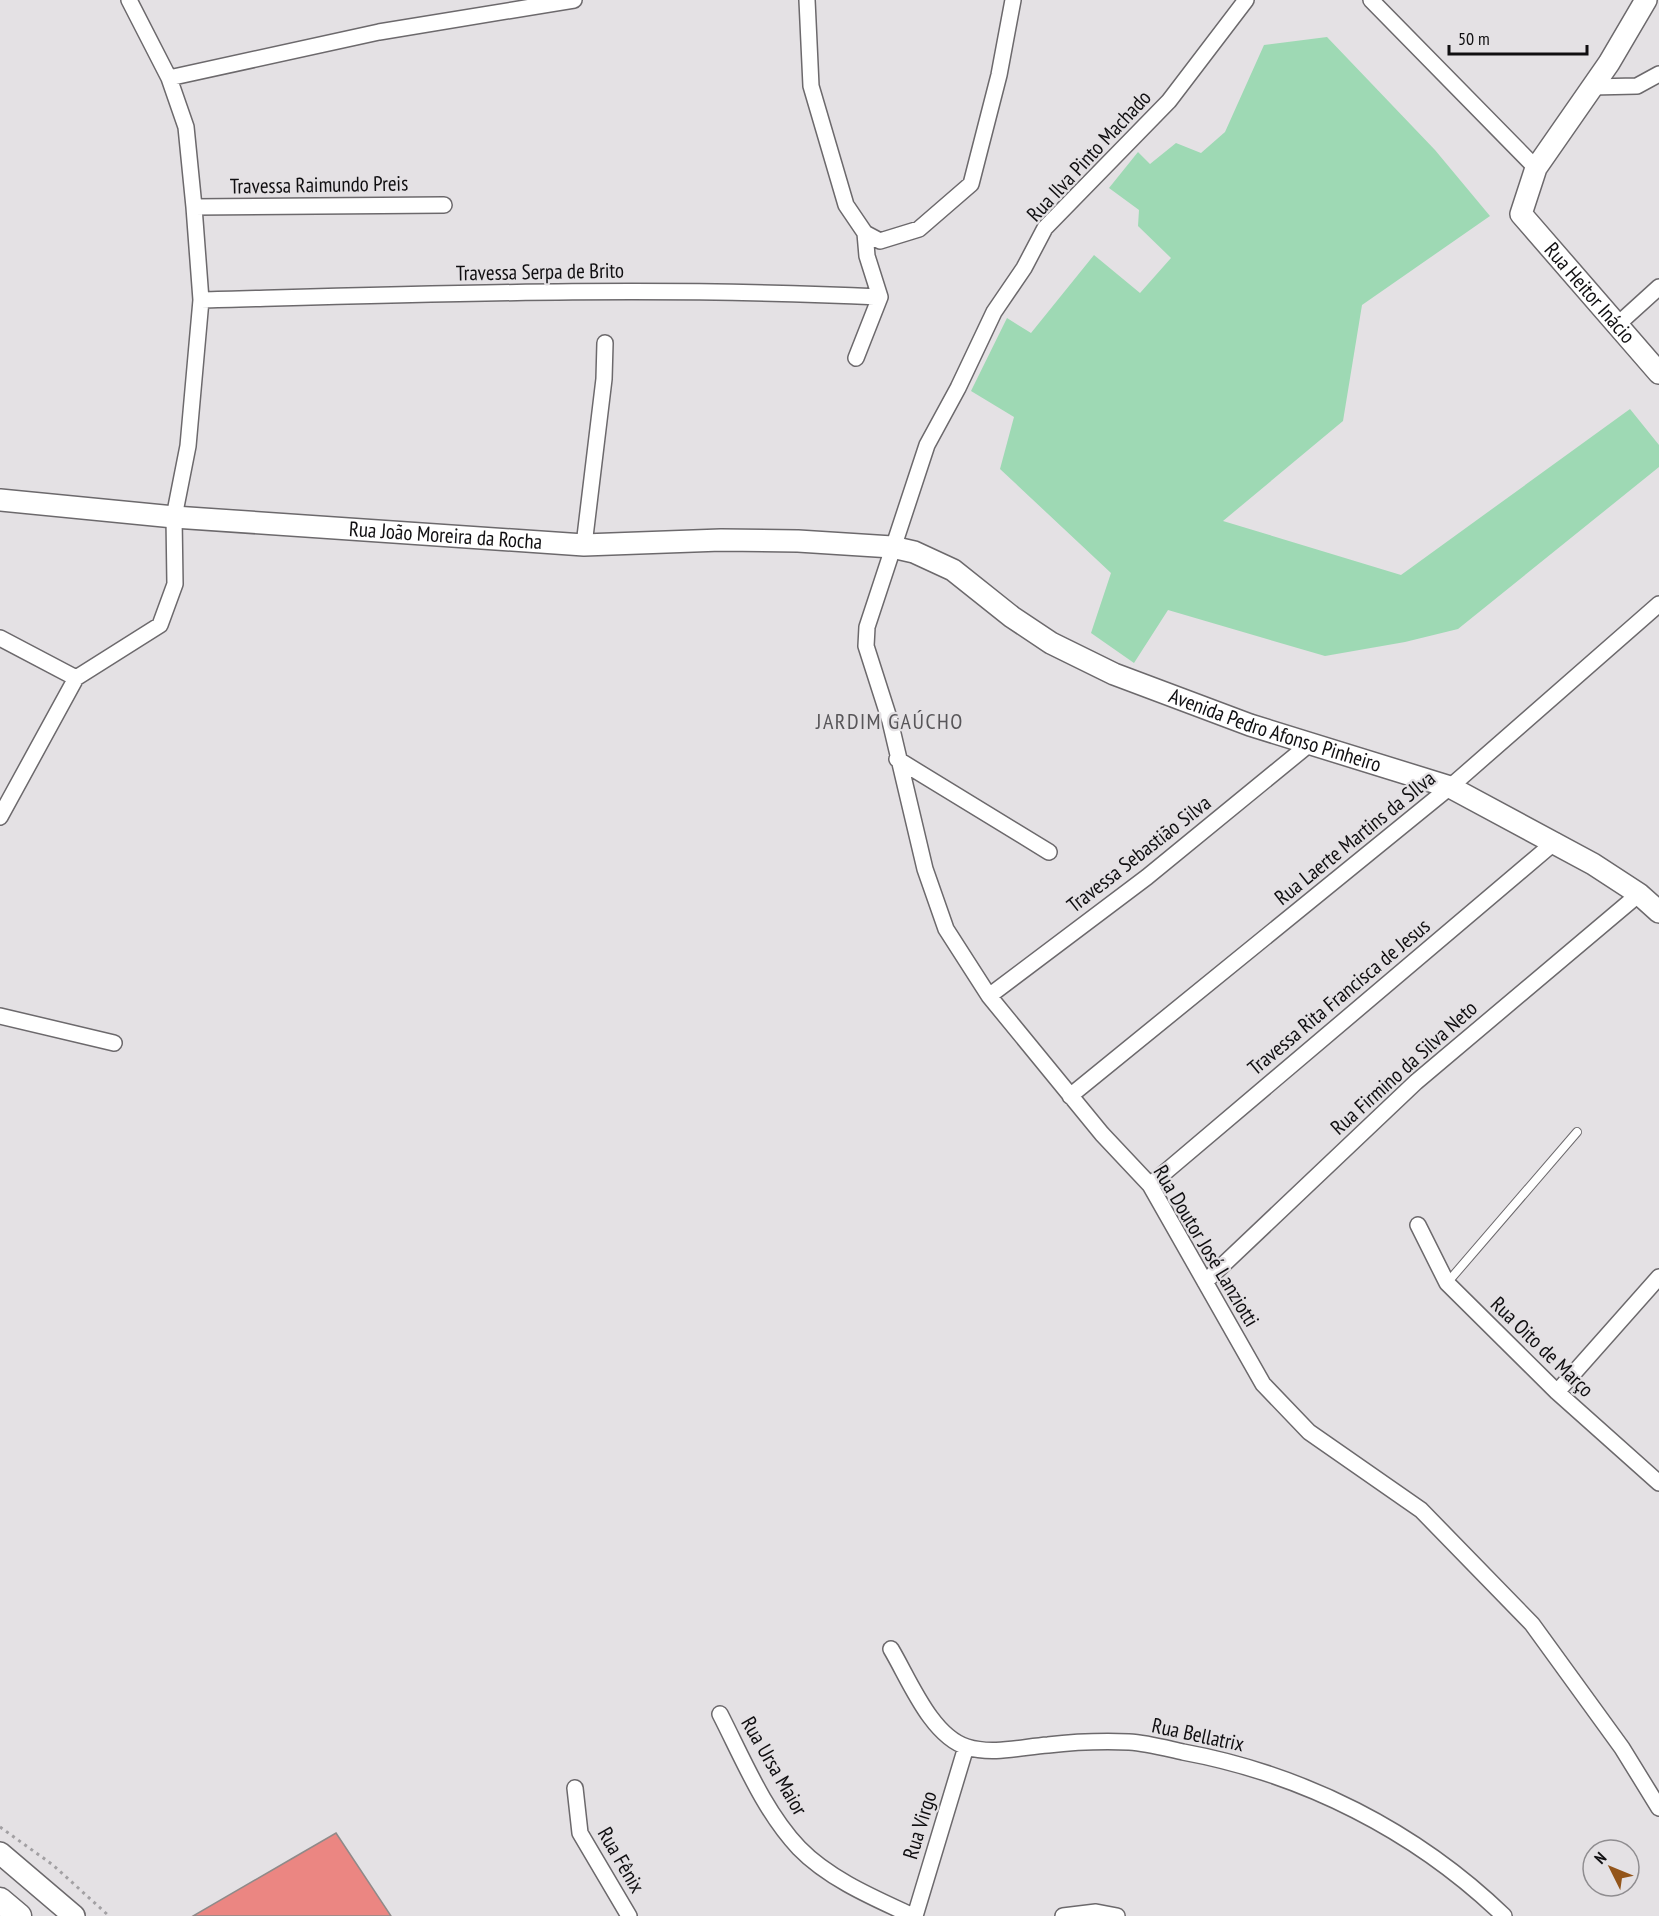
<svg xmlns="http://www.w3.org/2000/svg" width="1659" height="1916" font-family="'PT Sans Narrow',sans-serif">
<style>
.green{fill:#9ed9b4}
.building{fill:#eb8682;stroke:#8f8a89;stroke-width:1.5}
.lines{fill:none;stroke-linecap:round;stroke-linejoin:round}
.lane-casing{stroke:#6c696c;stroke-width:10}
.street-casing{stroke:#6c696c;stroke-width:18}
.secondary-casing{stroke:#6c696c;stroke-width:24}
.primary-casing{stroke:#6c696c;stroke-width:27}
.path{stroke:#a2a0a3;stroke-width:3;stroke-dasharray:3 4.5;stroke-linecap:butt}
.lane{stroke:#fff;stroke-width:8}
.street{stroke:#fff;stroke-width:15}
.secondary{stroke:#fff;stroke-width:21}
.primary{stroke:#fff;stroke-width:24}
.labels{text-anchor:middle;stroke-width:4.5;stroke-linejoin:round;paint-order:stroke}
.street-label{font-size:21px;fill:#100f11;stroke:#e4e1e4}
.neighbourhood-label{font-size:22px;letter-spacing:1.5px;fill:#585659;stroke:#e4e1e4}
</style>
<rect width="100%" height="100%" fill="#e4e1e4"/>
<path class="green" d="M 1327,37 L 1435,150 L 1490,216 L 1362,305 L 1343,421 L 1223,521 L 1401,575 L 1630,409 L 1659,445 L 1659,467 L 1458,629 L 1405,642 L 1325,656 L 1168,610 L 1134,663 L 1091,633 L 1111,573 L 1000,469 L 1014,417 L 971,391 L 1007,318 L 1031,333 L 1094,255 L 1140,293 L 1171,258 L 1138,226 L 1139,210 L 1109,188 L 1138,152 L 1150,164 L 1176,143 L 1201,153 L 1225,132 L 1264,45 Z"/>
<path class="building" d="M 336,1833 L 391,1916 L 193,1916 L 293,1858 Z"/>
<g class="lines">
<defs>
<path id="lane" d="M 1447,1283 L 1577,1132"/>
<path id="street" d="M 807,0 L 811,86 L 846,205 L 865,233 L 880,241 L 919,229 L 971,184 L 999,75 L 1013,0
M 1246,0 L 1169,101 L 1045,228 L 1024,268 L 994,312 L 958,388 L 927,445 L 867,627 L 866,646 L 890,721 L 925,869 L 946,929 L 989,996 L 1102,1134 L 1150,1185 L 1263,1384 L 1309,1432 L 1421,1510 L 1532,1624 L 1622,1748 L 1659,1808
M 1371,0 L 1536,168
M 169,78 L 379,32 L 574,0
M 1592,87 L 1637,86 L 1659,74
M 194,207 L 444,205
M 865,233 L 867,256 L 880,297
M 201,300 C 427,294 653,286 880,297
M 1616,326 L 1659,287
M 856,358 L 880,297
M 584,545 L 604,379 L 605,343
M 0,638 L 76,678
M 897,759 L 1049,852
M 0,817 L 76,678 L 160,625 L 175,584 L 174,517 L 188,446 L 201,300 L 194,207 L 186,127 L 169,78 L 129,0
M 989,996 L 1147,877 L 1312,742
M 0,1016 L 114,1043
M 1070,1096 L 1450,787 L 1659,604
M 1150,1185 L 1556,841
M 1418,1225 L 1447,1283 L 1557,1392 L 1659,1483
M 1205,1282 L 1416,1082 L 1639,894
M 1557,1392 L 1659,1277
M 891,1649 C 909,1679 931,1736 967,1747 C 992,1755 1022,1747 1048,1745 C 1074,1742 1103,1741 1129,1742 C 1147,1743 1165,1748 1183,1752 C 1303,1774 1416,1831 1504,1916
M 720,1714 C 743,1759 764,1811 799,1848 C 829,1879 874,1898 913,1916
M 575,1788 L 580,1833 L 629,1916
M 915,1916 L 966,1747
M 1063,1916 L 1096,1912 L 1117,1916"/>
<g id="secondary">
<path id="s1" d="M 1646,0 L 1609,63 L 1536,168 L 1521,214 L 1659,373"/>
<path id="s2" d="M 0,500 L 174,517 L 584,545 L 721,540 L 798,541 L 892,547 L 914,552 L 953,570 L 1012,617 L 1051,643 L 1114,674 L 1250,725 L 1450,787 L 1593,864 L 1639,894 L 1659,912"/>
<path d="M 0,1853 L 74,1916"/>
</g>
<path id="primary" d="M 0,1900 L 19,1916"/>
</defs>
<use href="#lane" class="lane-casing"/>
<use href="#street" class="street-casing"/>
<use href="#secondary" class="secondary-casing"/>
<use href="#primary" class="primary-casing"/>
<path class="path" d="M 0,1827 L 53,1865 L 109,1916"/>
<use href="#lane" class="lane"/>
<use href="#street" class="street"/>
<use href="#secondary" class="secondary"/>
<use href="#primary" class="primary"/>
</g>
<g class="labels">
<g class="street-label">
<text transform="translate(1089 156) rotate(-47)" y="7">Rua Ilva Pinto Machado</text>
<text transform="translate(319 185) rotate(-1)" y="7">Travessa Raimundo Preis</text>
<text transform="translate(540 272) rotate(-1)" y="7">Travessa Serpa de Brito</text>
<text dy="7" stroke="none"><textPath href="#s1" startOffset="354">Rua Heitor Inácio</textPath></text>
<text dy="7" stroke="none"><textPath href="#s2" startOffset="447">Rua João Moreira da Rocha</textPath></text>
<text dy="7" stroke="none"><textPath href="#s2" startOffset="1323">Avenida Pedro Afonso Pinheiro</textPath></text>
<text transform="translate(1355 838) rotate(-39)" y="7">Rua Laerte Martins da SIlva</text>
<text transform="translate(1139 854) rotate(-38)" y="7">Travessa Sebastião Silva</text>
<text transform="translate(1339 997) rotate(-40)" y="7">Travessa Rita Francisca de Jesus</text>
<text transform="translate(1404 1068) rotate(-42)" y="7">Rua Firmino da Silva Neto</text>
<text transform="translate(1206 1246) rotate(59)" y="7">Rua Doutor José Lanziotti</text>
<text transform="translate(1542 1347) rotate(44)" y="7">Rua Oito de Março</text>
<text transform="translate(1198 1735) rotate(12)" y="7">Rua Bellatrix</text>
<text transform="translate(774 1766) rotate(60)" y="7">Rua Ursa Maior</text>
<text transform="translate(920 1825) rotate(-73)" y="7">Rua Virgo</text>
<text transform="translate(621 1860) rotate(60)" y="7">Rua Fênix</text>
</g>
<g class="neighbourhood-label">
<text x="890" y="729">JARDIM GAÚCHO</text>
</g>
</g>
<g transform="translate(1611 1868) rotate(313)"><circle r="28" fill="#e4e1e4" stroke="#8f8d90" stroke-width="1.5"/>
<path d="M0-4.5L10 22L0 15L-10 22Z" fill="#93551a"/>
<text y="-9" font-size="16" font-weight="bold" text-anchor="middle" fill="#100f11">N</text>
</g>
<path d="M1449 45v9h138v-9" fill="none" stroke="#100f11" stroke-width="3"/>
<text x="1458" y="45" font-size="18" fill="#100f11" stroke="#e4e1e4" stroke-width="4.5" paint-order="stroke">50 m</text>
</svg>
